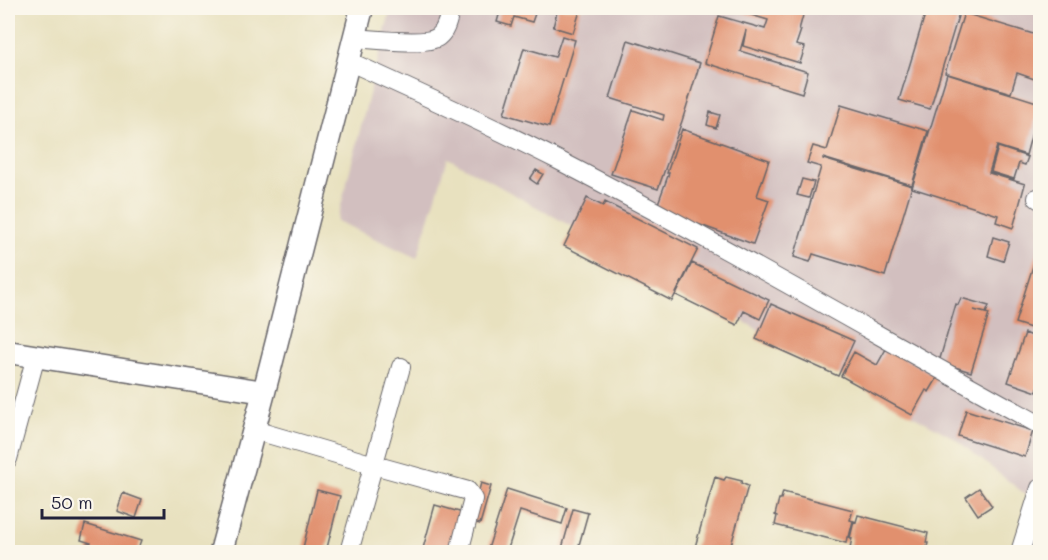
<svg xmlns="http://www.w3.org/2000/svg" width="1048" height="560" font-family="Mali,sans-serif">
<style>
.industrial{fill:#d2bfbf}
.building{fill:#e1906e}
.lines{fill:none;stroke-linecap:round;stroke-linejoin:round}
.minor-casing{stroke:#676569;stroke-width:20}
.major-casing{stroke:#676569;stroke-width:25}
.minor{stroke:#fff;stroke-width:18}
.major{stroke:#fff;stroke-width:22}
</style>
<rect width="100%" height="100%" fill="#fbf7ec"/>
<filter id="ink" filterUnits="userSpaceOnUse"><feTurbulence type="fractalNoise" baseFrequency=".0167" numOctaves="2"/><feDisplacementMap in="SourceGraphic" scale="12" xChannelSelector="R" yChannelSelector="G"/><feConvolveMatrix kernelMatrix="1 2 1 2 8 2 1 2 1" color-interpolation-filters="sRGB"/></filter>
<filter id="wash" filterUnits="userSpaceOnUse"><feTurbulence type="fractalNoise" baseFrequency=".008" numOctaves="4" result="noise"/><feDisplacementMap in="SourceGraphic" scale="24" xChannelSelector="R" yChannelSelector="G"/><feGaussianBlur stdDeviation="1.35" result="paint"/><feColorMatrix in="noise" values="0 0 0 0 0 0 0 0 0 0 0 0 0 0 0 0 0 1.4 0 .05"/><feComposite in="paint" operator="in"/></filter>
<g filter="url(#wash)">
<rect width="100%" height="100%" fill="#e8e1bf"/>
<path class="industrial" d="M 391,8 L 1040,8 L 1040,506 L 954,438 L 448,158 L 417,258 L 337,221 Z"/>
<g id="blocks">
<path class="building" d="M 501,8 L 537,8 L 532,22 L 514,17 L 511,26 L 497,22 Z
M 558,8 L 581,8 L 573,33 L 553,27 Z
M 728,8 L 805,8 L 799,30 L 801,30 L 796,45 L 805,47 L 800,63 L 743,46 L 746,30 L 740,51 L 808,72 L 802,93 L 705,63 L 719,16 L 765,29 L 768,20 Z
M 927,8 L 943,8 L 959,13 L 930,109 L 899,100 Z
M 964,13 L 1040,36 L 1040,81 L 1017,73 L 1011,93 L 945,73 Z
M 562,36 L 575,40 L 549,127 L 504,114 L 524,48 L 555,57 Z
M 628,40 L 700,63 L 682,121 L 658,189 L 611,174 L 633,110 L 663,120 L 664,115 L 610,98 Z
M 947,74 L 1040,103 L 1026,155 L 997,146 L 989,173 L 1025,184 L 1013,228 L 996,222 L 998,215 L 912,188 Z
M 841,105 L 928,131 L 912,185 L 823,158 L 823,159 L 912,186 L 885,276 L 813,254 L 810,262 L 794,257 L 821,167 L 807,163 L 813,146 L 827,150 Z
M 710,112 L 720,115 L 716,128 L 707,125 Z
M 682,129 L 769,160 L 757,196 L 769,200 L 753,244 L 656,209 L 669,173 L 667,173 Z
M 998,147 L 1028,157 L 1025,165 L 1019,163 L 1014,179 L 991,172 Z
M 536,170 L 543,174 L 537,184 L 530,179 Z
M 802,179 L 814,182 L 809,198 L 797,195 Z
M 587,198 L 603,206 L 605,202 L 698,249 L 672,301 L 564,246 Z
M 993,237 L 1009,242 L 1003,261 L 988,256 Z
M 1040,244 L 1040,331 L 1015,323 Z
M 692,263 L 769,300 L 760,319 L 744,311 L 737,325 L 676,295 Z
M 961,298 L 989,306 L 986,313 L 974,310 L 989,314 L 971,372 L 939,362 L 956,304 L 958,305 Z
M 771,304 L 854,341 L 838,376 L 756,339 Z
M 1025,333 L 1040,339 L 1040,381 L 1037,392 L 1008,382 Z
M 886,349 L 938,377 L 929,392 L 926,390 L 912,415 L 841,376 L 854,352 L 877,365 Z
M 966,410 L 1033,431 L 1025,457 L 958,436 Z
M 715,477 L 724,480 L 726,477 L 742,481 L 741,483 L 748,486 L 729,552 L 707,552 L 695,547 Z
M 481,483 L 491,486 L 480,524 L 470,521 Z
M 979,488 L 992,506 L 978,515 L 966,497 Z
M 507,489 L 567,508 L 562,524 L 520,511 L 507,552 L 487,552 Z
M 317,490 L 340,496 L 326,552 L 302,552 Z
M 783,492 L 853,510 L 850,520 L 853,521 L 849,537 L 847,537 L 846,543 L 775,525 L 777,516 L 775,515 L 779,499 L 781,499 Z
M 123,493 L 142,500 L 136,518 L 117,511 Z
M 435,505 L 463,513 L 452,552 L 422,552 Z
M 573,509 L 588,513 L 577,552 L 561,552 Z
M 858,515 L 928,533 L 926,543 L 928,543 L 926,552 L 868,552 L 850,548 L 852,538 L 850,538 L 854,521 L 856,522 Z
M 85,524 L 141,541 L 137,552 L 88,552 L 91,543 L 81,540 Z"/>
</g>
</g>
<g filter="url(#ink)">
<use href="#blocks" fill-opacity="0" stroke="#676569" stroke-width="1.5"/>
<g class="lines">
<defs>
<path id="minor" d="M 354,38 C 371,39 426,46 438,37 C 447,30 448,18 451,8
M 348,61 C 419,93 489,125 558,160 C 721,244 880,337 1040,425
M 1037,198 L 1040,200
M 254,430 L 374,465 L 468,491 L 473,499 L 459,552
M 8,459 L 36,356
M 349,552 L 401,367
M 1020,552 L 1040,488"/>
<path id="major" d="M 8,352 L 264,392
M 221,552 L 264,392 L 362,8"/>
</defs>
<use href="#minor" class="minor-casing"/>
<use href="#major" class="major-casing"/>
<use href="#minor" class="minor"/>
<use href="#major" class="major"/>
</g>
</g>
<rect width="1048" height="560" fill="none" stroke="#fbf7ec" stroke-width="30"/>
<path d="M42 509v9h122v-9" fill="none" stroke="#22223b" stroke-width="3"/>
<text x="51" y="509" font-size="18" fill="#22223b" stroke="#fbf7ec" stroke-width="4.5" paint-order="stroke">50 m</text>
</svg>
